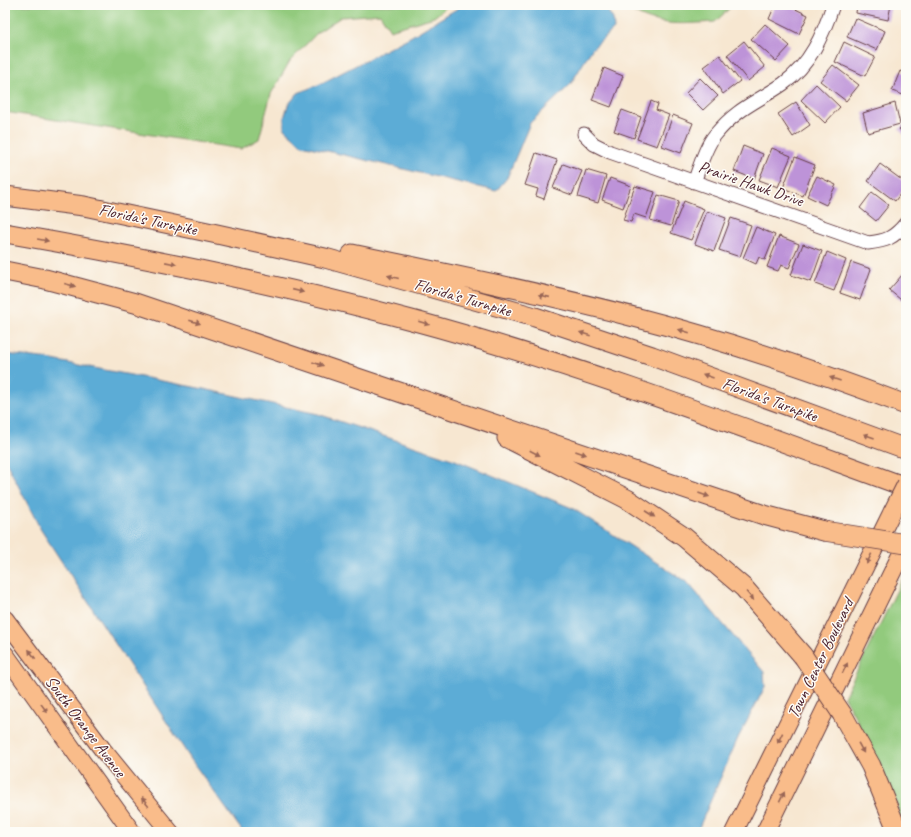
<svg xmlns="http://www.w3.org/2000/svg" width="911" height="837" font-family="Caveat,sans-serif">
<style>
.green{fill:#92ca7d;stroke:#6e7454}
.water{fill:#5bacd6;stroke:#526680}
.building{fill:#bd93d8}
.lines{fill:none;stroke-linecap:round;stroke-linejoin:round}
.minor-casing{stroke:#643d44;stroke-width:15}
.major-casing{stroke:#643d44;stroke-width:19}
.highway-casing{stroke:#643d44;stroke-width:21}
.minor{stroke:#fff;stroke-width:13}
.major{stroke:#f9bc8a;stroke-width:17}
.highway{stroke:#f9bc8a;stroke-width:19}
.major-bridge-casing{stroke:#643d44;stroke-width:19;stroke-linecap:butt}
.highway-bridge-casing{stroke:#643d44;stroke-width:21;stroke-linecap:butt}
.major-bridge{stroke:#f9bc8a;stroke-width:17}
.highway-bridge{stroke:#f9bc8a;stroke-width:19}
.oneway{fill:#996656}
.labels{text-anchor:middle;stroke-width:3;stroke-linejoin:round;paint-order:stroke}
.street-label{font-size:17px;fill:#4a1f2b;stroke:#fdfcf7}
</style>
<rect width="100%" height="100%" fill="#fdfcf7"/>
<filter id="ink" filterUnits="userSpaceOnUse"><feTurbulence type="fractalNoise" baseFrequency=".025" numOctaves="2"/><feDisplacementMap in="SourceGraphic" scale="8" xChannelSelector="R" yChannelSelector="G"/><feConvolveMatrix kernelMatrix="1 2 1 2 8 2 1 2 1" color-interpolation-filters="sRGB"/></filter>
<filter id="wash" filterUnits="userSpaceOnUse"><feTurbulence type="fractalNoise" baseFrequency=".012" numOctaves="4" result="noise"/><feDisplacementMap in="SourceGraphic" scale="16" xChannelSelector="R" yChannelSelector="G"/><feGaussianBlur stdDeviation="0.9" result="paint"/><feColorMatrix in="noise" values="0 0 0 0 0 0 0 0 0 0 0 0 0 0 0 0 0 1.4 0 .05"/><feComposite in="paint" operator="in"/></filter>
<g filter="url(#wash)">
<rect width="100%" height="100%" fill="#f7e7d1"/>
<path class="green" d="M 5,5 L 449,5 L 434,17 L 390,30 L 380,14 L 341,17 L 318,32 L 290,61 L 271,94 L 259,139 L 241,149 L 5,112 Z
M 624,5 L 733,5 L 715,22 C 682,24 651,28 624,5 Z
M 906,572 L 906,831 C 888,785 869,739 844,697 Z"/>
<path class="water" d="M 463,5 L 604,5 L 613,19 L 614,29 L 592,49 L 570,85 L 530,123 L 507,178 L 496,191 L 302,145 L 284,129 L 284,118 L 288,105 L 298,93 L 320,84 L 410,37 Z
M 5,354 L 42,358 L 204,389 L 318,414 L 455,460 L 572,508 L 688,583 L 764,672 L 765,687 L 738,738 L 697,832 L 243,832 L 192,761 L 41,530 L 5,460 Z"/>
<g id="blocks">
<path class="building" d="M 775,5 L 787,5 L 808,15 L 799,34 L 769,19 Z
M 857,5 L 891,5 L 888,20 L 856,13 Z
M 855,18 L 885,31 L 877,50 L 847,37 Z
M 765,24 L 790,46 L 776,61 L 751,39 Z
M 744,41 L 765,67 L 748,81 L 727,55 Z
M 844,42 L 875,57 L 865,76 L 835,62 Z
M 720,55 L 740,81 L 723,94 L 704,67 Z
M 833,65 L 859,85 L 846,101 L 820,81 Z
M 604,68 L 623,76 L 611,107 L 592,100 Z
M 900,71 L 906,73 L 906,96 L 892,91 Z
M 700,78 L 718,96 L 703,110 L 686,93 Z
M 816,84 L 840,107 L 825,123 L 801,100 Z
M 651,101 L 658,104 L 656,110 L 669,115 L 657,146 L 637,139 Z
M 796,102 L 810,125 L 793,137 L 778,114 Z
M 895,103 L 900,124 L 868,133 L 863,113 Z
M 622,110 L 641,117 L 634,138 L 614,131 Z
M 673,115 L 693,123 L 681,153 L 662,146 Z
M 906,122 L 906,137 L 899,129 Z
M 743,146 L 763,154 L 754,179 L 734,171 Z
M 772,148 L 791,156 L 778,187 L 759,180 Z
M 536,153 L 557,160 L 544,199 L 536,196 L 538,189 L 525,185 Z
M 795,157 L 815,165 L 803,196 L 783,188 Z
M 563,164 L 582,171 L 572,195 L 553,188 Z
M 880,164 L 906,183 L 906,186 L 895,201 L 868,181 Z
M 586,170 L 606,176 L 598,203 L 578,197 Z
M 817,176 L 836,185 L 826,205 L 807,196 Z
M 610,178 L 631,186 L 623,208 L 602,200 Z
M 635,186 L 655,192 L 646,218 L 634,214 L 631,222 L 623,220 Z
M 872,192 L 889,205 L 876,221 L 860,208 Z
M 658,195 L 679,201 L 671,226 L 650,220 Z
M 684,201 L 704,209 L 691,240 L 671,233 Z
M 707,211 L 726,218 L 714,251 L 695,244 Z
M 731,218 L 751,225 L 740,257 L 719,250 Z
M 756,227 L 775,235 L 765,260 L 759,257 L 756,264 L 743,258 Z
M 779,236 L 799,244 L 789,268 L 781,265 L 778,271 L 767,267 Z
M 803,244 L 822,251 L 811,282 L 791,275 Z
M 827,252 L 846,260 L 834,291 L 815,284 Z
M 851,262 L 871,269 L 860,300 L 840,293 Z
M 903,274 L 906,277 L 906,304 L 889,290 Z"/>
</g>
</g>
<g filter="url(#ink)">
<use href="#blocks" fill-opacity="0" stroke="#643d44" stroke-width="1"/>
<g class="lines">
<defs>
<path id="minor" d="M 584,134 L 594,144 L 610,152 L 868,243 C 886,241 894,238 906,223
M 694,182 C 700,167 705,147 715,135 C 737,108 757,102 783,84 C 810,65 823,35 833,5"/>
<path id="major" d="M 5,619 L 103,750 L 170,832
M 5,654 L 132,832
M 734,832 L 892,512
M 765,832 L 906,544"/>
<path id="highway" d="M 5,196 L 84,206 L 217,234 L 325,258 L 425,286 L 535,317 L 652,356 L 906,449
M 5,233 C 143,257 280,284 415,321 C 582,366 744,428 906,487
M 352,254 C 449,274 546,294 642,319 C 731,342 819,372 906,405
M 5,271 L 45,279 L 135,303 L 764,515 L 824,531
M 507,438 L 627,499 L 684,537 L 744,588 L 803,656
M 842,714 L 871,766 L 898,832"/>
</defs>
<use href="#minor" class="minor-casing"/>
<use href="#major" class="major-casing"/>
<use href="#highway" class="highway-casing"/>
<use href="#minor" class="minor"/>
<use href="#major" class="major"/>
<use href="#highway" class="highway"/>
<defs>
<path id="major-bridge" d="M 892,512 L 906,484"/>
<path id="highway-bridge" d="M 824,531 L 906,544
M 803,656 L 842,714"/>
</defs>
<use href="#major-bridge" class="major-bridge-casing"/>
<use href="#highway-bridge" class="highway-bridge-casing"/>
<use href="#major-bridge" class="major-bridge"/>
<use href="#highway-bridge" class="highway-bridge"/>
</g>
<defs><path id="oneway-solid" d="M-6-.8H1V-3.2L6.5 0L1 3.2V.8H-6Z"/></defs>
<g class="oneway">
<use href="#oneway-solid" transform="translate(43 240) rotate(10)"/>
<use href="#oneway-solid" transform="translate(171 263) rotate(11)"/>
<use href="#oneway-solid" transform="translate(393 277) rotate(-165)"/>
<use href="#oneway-solid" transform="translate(70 285) rotate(15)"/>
<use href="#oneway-solid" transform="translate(298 291) rotate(13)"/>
<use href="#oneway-solid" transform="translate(544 296) rotate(-167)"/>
<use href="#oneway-solid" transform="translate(195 322) rotate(18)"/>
<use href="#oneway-solid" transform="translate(424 323) rotate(17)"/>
<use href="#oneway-solid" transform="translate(684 331) rotate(-164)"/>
<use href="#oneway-solid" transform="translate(585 334) rotate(-162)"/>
<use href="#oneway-solid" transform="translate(318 364) rotate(19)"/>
<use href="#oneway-solid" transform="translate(708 376) rotate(-160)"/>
<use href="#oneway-solid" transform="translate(835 379) rotate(-161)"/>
<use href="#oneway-solid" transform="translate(869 436) rotate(-160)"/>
<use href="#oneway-solid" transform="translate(535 453) rotate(27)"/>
<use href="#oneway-solid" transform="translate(581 453) rotate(19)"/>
<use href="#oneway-solid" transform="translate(704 495) rotate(19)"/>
<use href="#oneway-solid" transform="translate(650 514) rotate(33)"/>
<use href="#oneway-solid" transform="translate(869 559) rotate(116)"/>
<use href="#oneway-solid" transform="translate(750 596) rotate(49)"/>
<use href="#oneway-solid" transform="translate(32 654) rotate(-127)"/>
<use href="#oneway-solid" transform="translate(845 668) rotate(-64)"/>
<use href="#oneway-solid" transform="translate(44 708) rotate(54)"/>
<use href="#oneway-solid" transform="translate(780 738) rotate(116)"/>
<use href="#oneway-solid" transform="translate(861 748) rotate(61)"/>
<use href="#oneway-solid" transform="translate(782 797) rotate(-64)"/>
<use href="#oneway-solid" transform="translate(145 802) rotate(-129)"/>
</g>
</g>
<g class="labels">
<g class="street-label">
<text transform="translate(751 183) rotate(19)" y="6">Prairie Hawk Drive</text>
<text transform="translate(148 219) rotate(12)" y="6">Florida's Turnpike</text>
<text transform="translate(463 297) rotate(16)" y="6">Florida's Turnpike</text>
<text transform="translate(770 399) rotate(20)" y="6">Florida's Turnpike</text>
<text transform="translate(820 658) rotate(-64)" y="6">Town Center Boulevard</text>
<text transform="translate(86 726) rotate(53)" y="6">South Orange Avenue</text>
</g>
</g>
<rect width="911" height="837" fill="none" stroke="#fdfcf7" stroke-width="20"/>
</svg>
